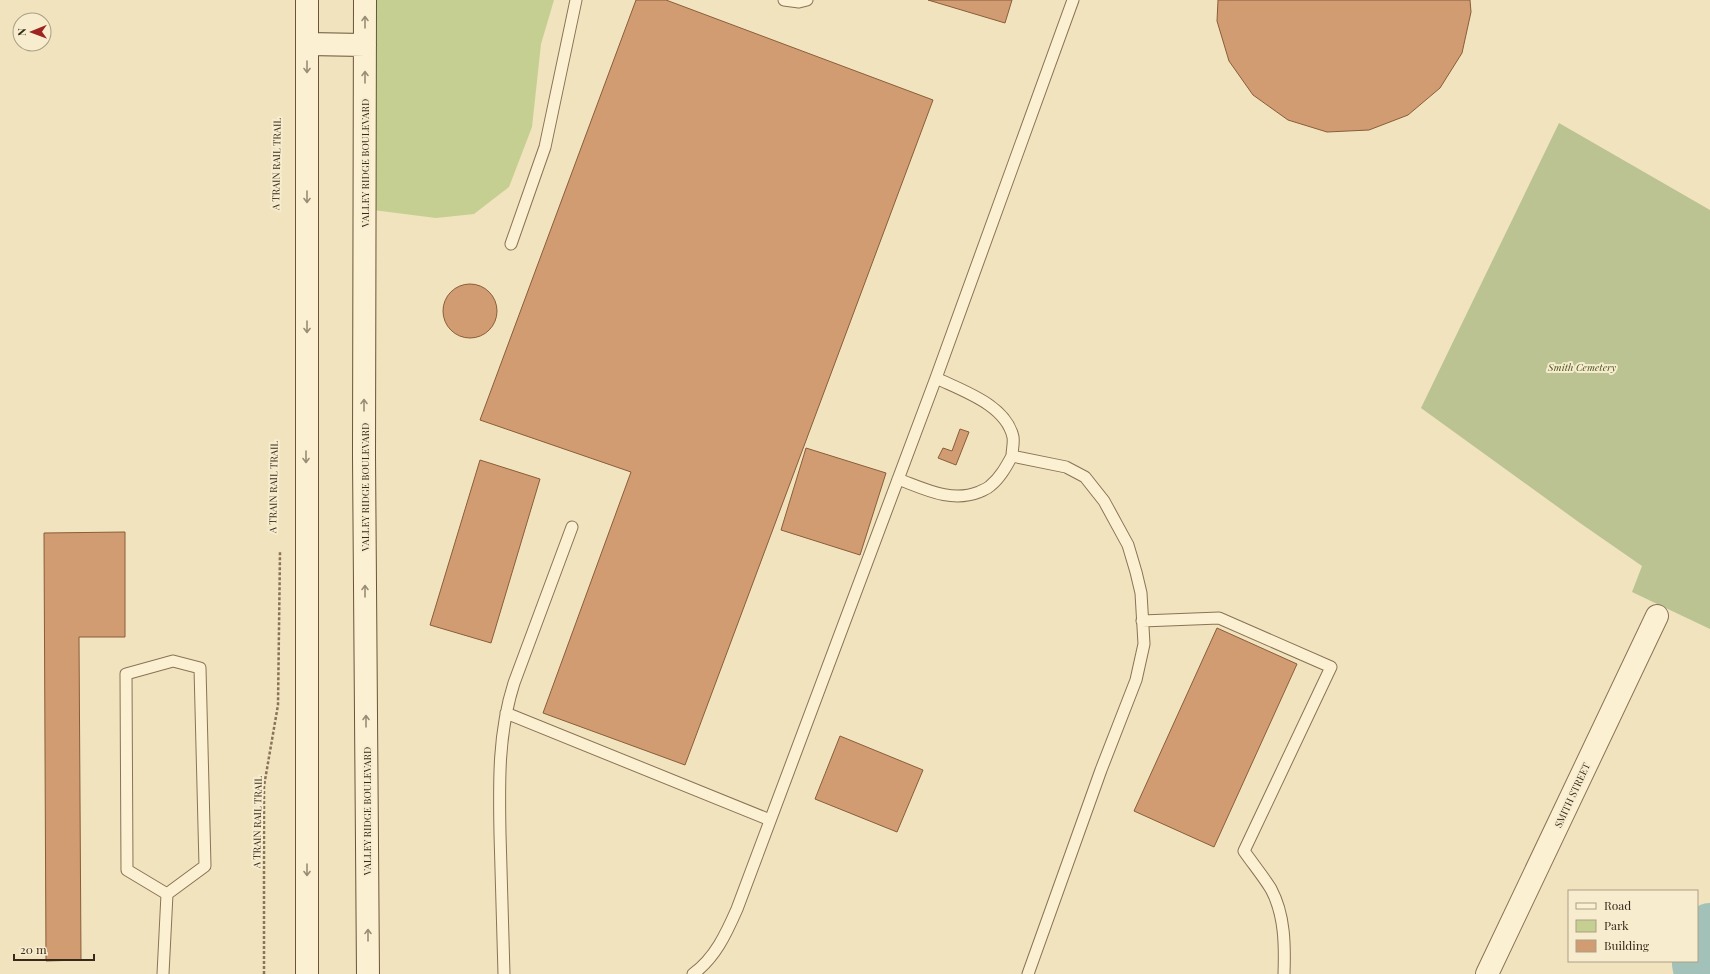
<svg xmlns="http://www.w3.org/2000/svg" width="1710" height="974" font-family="'Playfair Display',serif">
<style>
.green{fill:#c6cf92}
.cemetery{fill:#bbc392}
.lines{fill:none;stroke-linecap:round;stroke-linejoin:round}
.river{stroke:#a2c2b9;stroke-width:48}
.building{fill:#d19c72;stroke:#8a5d3a}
.lane-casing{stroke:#8a7356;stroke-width:13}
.street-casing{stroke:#8a7356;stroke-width:24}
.secondary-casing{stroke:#6b5439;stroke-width:24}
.path{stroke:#8a7356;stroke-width:2.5;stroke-dasharray:3 2;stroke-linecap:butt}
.lane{stroke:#fbf0d2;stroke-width:11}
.street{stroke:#fbf0d2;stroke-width:22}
.secondary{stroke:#fbf0d2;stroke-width:22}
.oneway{stroke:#9a8d76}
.labels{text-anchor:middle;stroke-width:4;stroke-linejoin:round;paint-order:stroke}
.street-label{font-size:10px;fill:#382a1b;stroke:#f7edce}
.park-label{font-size:10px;font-style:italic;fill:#475621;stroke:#f7edce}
</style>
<rect width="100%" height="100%" fill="#f0e3be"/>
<path class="green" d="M 365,0 L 554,0 L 541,44 L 532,127 L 509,187 L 474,214 L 436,218 L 365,209 Z"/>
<path class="cemetery" d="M 1559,123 L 1710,210 L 1710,629 L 1632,592 L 1642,566 L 1580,523 L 1421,408 Z"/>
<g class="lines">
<path class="river" d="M 1698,974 L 1696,964 L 1710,927"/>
</g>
<path class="building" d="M 636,0 L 666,0 L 933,100 L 685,765 L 543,713 L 631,472 L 480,420 Z
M 928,0 L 1012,0 L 1005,23 Z
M 1218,0 L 1470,0 L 1471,12 L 1462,53 L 1440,88 L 1408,115 L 1369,130 L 1327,132 L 1288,120 L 1253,95 L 1229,61 L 1217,21 Z
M443 311a27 27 0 1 1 54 0a27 27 0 1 1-54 0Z
M 960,429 L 969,432 L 956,465 L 938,458 L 943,448 L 952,451 Z
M 806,448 L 886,473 L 860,555 L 781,530 Z
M 480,460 L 540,479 L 491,643 L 430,625 Z
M 125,532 L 125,637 L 79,637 L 81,960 L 46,961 L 44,533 Z
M 1217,628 L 1297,664 L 1214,847 L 1134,811 Z
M 840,736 L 923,770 L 897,832 L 815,799 Z"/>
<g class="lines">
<defs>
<path id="lane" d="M 784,0 L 799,2 L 807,0
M 511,244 L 545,147 L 576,0
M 936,378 C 963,391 1006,405 1013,437 C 1014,443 1012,450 1012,456 L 1066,467 L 1085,477 L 1104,501 L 1128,545 L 1136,572 L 1141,593 L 1144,644 L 1136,680 L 1101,770 L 1028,974
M 898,479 C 925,489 951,503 979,492 C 983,490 987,489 990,486 C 1000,478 1006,467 1012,456
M 1142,621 L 1219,618 L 1331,667 L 1244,851 C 1253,864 1263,876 1271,889 C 1285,915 1285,946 1284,974
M 173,661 L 200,668 L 205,866 L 167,894 L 127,870 L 126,674 Z
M 506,713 L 770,820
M 163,974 L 167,894
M 504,974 C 503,927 501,881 500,834 C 499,782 498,733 514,683 L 572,527
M 693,974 C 715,958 726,934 737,909 L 936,378 L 1073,0"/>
<path id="street" d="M 1487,974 L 1657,616"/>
<path id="secondary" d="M 365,0 L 364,456 L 368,974
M 307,44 L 365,45
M 307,974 L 307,0"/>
</defs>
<use href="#lane" class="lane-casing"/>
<use href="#street" class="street-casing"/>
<use href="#secondary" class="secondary-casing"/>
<path class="path" d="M 264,974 L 264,786 L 278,705 L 280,552"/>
<use href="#lane" class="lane"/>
<use href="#street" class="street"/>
<use href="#secondary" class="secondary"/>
</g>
<defs><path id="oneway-shaft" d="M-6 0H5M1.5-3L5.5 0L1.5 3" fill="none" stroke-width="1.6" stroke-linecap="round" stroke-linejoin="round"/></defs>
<g class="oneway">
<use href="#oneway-shaft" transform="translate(365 22) rotate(-90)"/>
<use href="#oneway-shaft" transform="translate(307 67) rotate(90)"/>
<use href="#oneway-shaft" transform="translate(365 77) rotate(-90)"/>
<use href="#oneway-shaft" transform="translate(307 197) rotate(90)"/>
<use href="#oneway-shaft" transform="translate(307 327) rotate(90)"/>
<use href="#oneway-shaft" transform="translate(364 405) rotate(-90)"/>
<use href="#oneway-shaft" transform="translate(306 457) rotate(90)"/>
<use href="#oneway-shaft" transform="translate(365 591) rotate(-90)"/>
<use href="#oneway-shaft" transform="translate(366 721) rotate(-90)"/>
<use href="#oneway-shaft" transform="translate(307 870) rotate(90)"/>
<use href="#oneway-shaft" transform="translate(368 935) rotate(-90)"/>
</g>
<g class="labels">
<g class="street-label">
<text transform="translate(365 163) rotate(-90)" y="4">VALLEY RIDGE BOULEVARD</text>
<text transform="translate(276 164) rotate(-89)" y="4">A TRAIN RAIL TRAIL</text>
<text transform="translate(273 487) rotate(-89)" y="4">A TRAIN RAIL TRAIL</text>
<text transform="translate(365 487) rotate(-90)" y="4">VALLEY RIDGE BOULEVARD</text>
<text transform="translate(1572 795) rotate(-65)" y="4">SMITH STREET</text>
<text transform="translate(367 811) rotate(-90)" y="4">VALLEY RIDGE BOULEVARD</text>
<text transform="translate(257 822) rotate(-89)" y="4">A TRAIN RAIL TRAIL</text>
</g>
<g class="park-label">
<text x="1582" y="371">Smith Cemetery</text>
</g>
</g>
<rect x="1568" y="890" width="130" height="72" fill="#f7edce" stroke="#ab9f86"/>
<rect x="1576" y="903" width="20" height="6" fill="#fbf0d2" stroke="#ab9f86"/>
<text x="1604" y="910" font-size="12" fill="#382a1b">Road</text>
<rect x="1576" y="920" width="20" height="12" fill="#c6cf92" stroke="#ab9f86"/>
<text x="1604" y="930" font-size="12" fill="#382a1b">Park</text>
<rect x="1576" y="940" width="20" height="12" fill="#d19c72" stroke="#ab9f86"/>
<text x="1604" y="950" font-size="12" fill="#382a1b">Building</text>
<g transform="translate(32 32) rotate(269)"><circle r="19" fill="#f7edce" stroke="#ab9f86"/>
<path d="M0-3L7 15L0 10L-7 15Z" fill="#9c2522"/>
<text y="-6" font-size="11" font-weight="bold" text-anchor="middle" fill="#382a1b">N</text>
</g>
<path d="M14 954v6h80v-6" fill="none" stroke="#382a1b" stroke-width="2"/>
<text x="20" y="954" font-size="12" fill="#382a1b" stroke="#f7edce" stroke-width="3" paint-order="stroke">20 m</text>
</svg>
